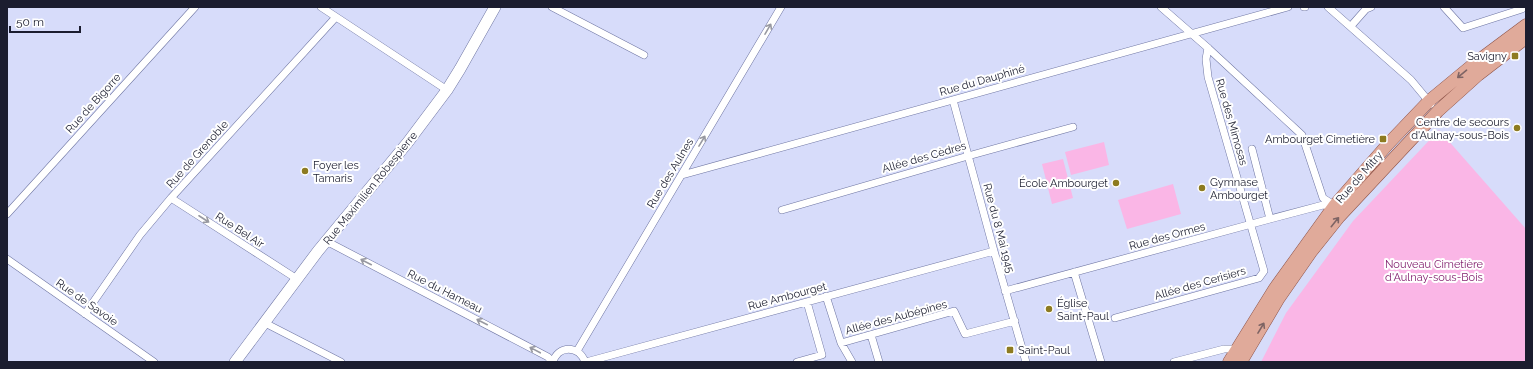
<svg xmlns="http://www.w3.org/2000/svg" width="1533" height="369" font-family="Raleway,sans-serif">
<style>
.green{fill:#fab6e6}
.lines{fill:none;stroke-linecap:round;stroke-linejoin:round}
.street-casing{stroke:#6f76a3;stroke-width:8}
.secondary-casing{stroke:#6f76a3;stroke-width:12}
.primary-casing{stroke:#8e5449;stroke-width:13}
.street{stroke:#fff;stroke-width:7}
.secondary{stroke:#fff;stroke-width:11}
.primary{stroke:#e0aa9a;stroke-width:12}
.oneway{stroke:#9899a1}
.oneway2{stroke:#7e6464}
.poi-dot{fill:#8d7b21;stroke:#fff;stroke-width:1.5}
.labels{text-anchor:middle;stroke-width:4;stroke-linejoin:round;paint-order:stroke}
.poi-label{font-size:11px;fill:#1b1d2f;stroke:#fff;text-anchor:end}
.street-label{font-size:11px;fill:#1b1d2f;stroke:#fff}
.park-label{font-size:11px;fill:#852471;stroke:#fff}
</style>
<rect width="100%" height="100%" fill="#d7dcfa"/>
<path class="green" d="M 1439,130 L 1526,229 L 1526,362 L 1261,362 L 1286,313 L 1353,221 Z
M 1104,142 L 1109,165 L 1071,175 L 1065,152 Z
M 1063,159 L 1073,198 L 1052,204 L 1042,164 Z
M 1173,184 L 1181,214 L 1127,229 L 1118,200 Z"/>
<g class="lines">
<defs>
<path id="street" d="M 321,7 L 447,90
M 552,7 L 644,55
M 1161,7 L 1208,48 L 1302,135 L 1323,198 L 1334,205
M 1304,7 L 1305,7
M 1328,7 L 1411,80 L 1431,104
M 1444,7 L 1463,28 L 1522,9 L 1524,7
M 1351,26 L 1366,9 L 1371,7
M 953,100 L 994,251 L 1026,362
M 1252,149 L 1270,219
M 682,175 L 1288,7
M 171,198 L 297,279
M 782,210 L 968,156 L 1073,127
M 7,214 L 195,7
M 326,241 L 548,357 L 552,362
M 7,259 L 154,362
M 1074,272 L 1101,362
M 1005,291 L 1270,219 L 1323,205 L 1334,206
M 826,296 L 841,343 L 852,362
M 85,314 L 140,235 L 171,198 L 336,17
M 1115,318 L 1259,278 L 1264,271 L 1208,77 L 1206,59 L 1208,48
M 265,323 L 341,362
M 871,335 L 879,362
M 841,343 L 954,311 L 965,334 L 1015,321
M 577,351 L 781,7
M 553,362 C 558,345 579,345 585,362
M 586,362 L 994,251
M 797,362 L 822,355 L 807,302
M 1174,362 L 1224,349 L 1237,349"/>
<path id="secondary" d="M 235,362 L 318,251 L 408,142 L 447,90 L 460,69 L 495,7"/>
<path id="primary" d="M 1229,362 L 1275,288 L 1334,206 L 1388,144 L 1429,101 L 1475,63 L 1526,25
M 1241,362 L 1279,298 L 1311,252 L 1339,217 L 1438,111 L 1478,75 L 1526,38"/>
</defs>
<use href="#street" class="street-casing"/>
<use href="#secondary" class="secondary-casing"/>
<use href="#primary" class="primary-casing"/>
<use href="#street" class="street"/>
<use href="#secondary" class="secondary"/>
<use href="#primary" class="primary"/>
</g>
<defs><path id="oneway-shaft" d="M-6 0H5M1.5-3L5.5 0L1.5 3" fill="none" stroke-width="1.6" stroke-linecap="round" stroke-linejoin="round"/></defs>
<g class="oneway">
<use href="#oneway-shaft" transform="translate(768 29) rotate(-60)"/>
<use href="#oneway-shaft" transform="translate(702 141) rotate(-59)"/>
<use href="#oneway-shaft" transform="translate(204 219) rotate(33)"/>
<use href="#oneway-shaft" transform="translate(366 262) rotate(-153)"/>
<use href="#oneway-shaft" transform="translate(482 322) rotate(-153)"/>
<use href="#oneway-shaft" transform="translate(535 350) rotate(-152)"/>
</g>
<g class="oneway2">
<use href="#oneway-shaft" transform="translate(1462 74) rotate(140)"/>
<use href="#oneway-shaft" transform="translate(1335 222) rotate(-51)"/>
<use href="#oneway-shaft" transform="translate(1261 328) rotate(-59)"/>
</g>
<g class="poi-dot">
<rect x="1511" y="52" width="8" height="8" rx="2"/>
<circle cx="1517" cy="128" r="4"/>
<rect x="1379" y="135" width="8" height="8" rx="2"/>
<circle cx="305" cy="171" r="4"/>
<circle cx="1116" cy="183" r="4"/>
<circle cx="1202" cy="188" r="4"/>
<circle cx="1049" cy="309" r="4"/>
<rect x="1006" y="346" width="8" height="8" rx="2"/>
</g>
<g class="labels">
<g class="poi-label">
<text x="1507" y="60">Savigny</text>
<text x="1509" y="126">Centre de secours<tspan x="1509" dy="13">d'Aulnay-sous-Bois</tspan></text>
<text x="1375" y="143">Ambourget Cimetière</text>
<text x="313" y="169" text-anchor="start">Foyer les<tspan x="313" dy="13">Tamaris</tspan></text>
<text x="1210" y="186" text-anchor="start">Gymnase<tspan x="1210" dy="13">Ambourget</tspan></text>
<text x="1108" y="187">École Ambourget</text>
<text x="1057" y="307" text-anchor="start">Église<tspan x="1057" dy="13">Saint-Paul</tspan></text>
<text x="1018" y="354" text-anchor="start">Saint-Paul</text>
</g>
<g class="street-label">
<text transform="translate(982 80) rotate(-16)" y="4">Rue du Dauphiné</text>
<text transform="translate(93 103) rotate(-48)" y="4">Rue de Bigorre</text>
<text transform="translate(1232 122) rotate(74)" y="4">Rue des Mimosas</text>
<text transform="translate(197 154) rotate(-48)" y="4">Rue de Grenoble</text>
<text transform="translate(924 157) rotate(-16)" y="4">Allée des Cèdres</text>
<text transform="translate(670 173) rotate(-59)" y="4">Rue des Aulnes</text>
<text transform="translate(1359 177) rotate(-49)" y="4">Rue de Mitry</text>
<text transform="translate(370 188) rotate(-51)" y="4">Rue Maximilien Robespierre</text>
<text transform="translate(999 228) rotate(75)" y="4">Rue du 8 Mai 1945</text>
<text transform="translate(240 230) rotate(33)" y="4">Rue Bel Air</text>
<text transform="translate(1167 236) rotate(-15)" y="4">Rue des Ormes</text>
<text transform="translate(1200 283) rotate(-16)" y="4">Allée des Cerisiers</text>
<text transform="translate(445 291) rotate(27)" y="4">Rue du Hameau</text>
<text transform="translate(787 296) rotate(-15)" y="4">Rue Ambourget</text>
<text transform="translate(87 302) rotate(35)" y="4">Rue de Savoie</text>
<text transform="translate(896 317) rotate(-15)" y="4">Allée des Aubépines</text>
</g>
<g class="park-label">
<text x="1434" y="268">Nouveau Cimetière<tspan x="1434" dy="13">d'Aulnay-sous-Bois</tspan></text>
</g>
</g>
<rect width="1533" height="369" fill="none" stroke="#1b1d2f" stroke-width="16"/>
<path d="M10 26v6h70v-6" fill="none" stroke="#1b1d2f" stroke-width="2"/>
<text x="16" y="26" font-size="12" fill="#1b1d2f" stroke="#ffffff" stroke-width="3" paint-order="stroke">50 m</text>
</svg>
